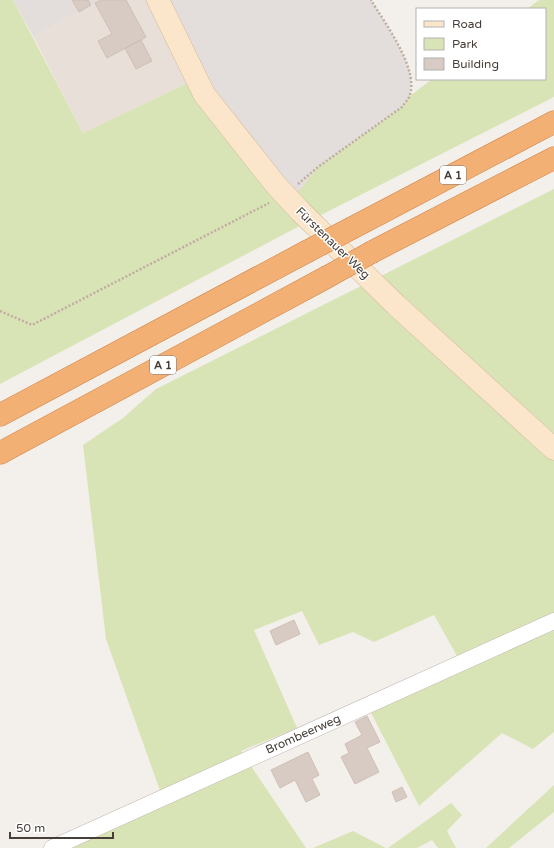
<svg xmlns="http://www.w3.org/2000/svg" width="554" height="848" font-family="'Varela Round',sans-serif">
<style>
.residential{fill:#e7dfd8}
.industrial{fill:#e3dedb}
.green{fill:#d9e4b6}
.building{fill:#d7cbc3;stroke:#cfbfb3}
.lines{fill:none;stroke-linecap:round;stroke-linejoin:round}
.street-casing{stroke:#c1b7b0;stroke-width:17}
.secondary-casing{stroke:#d3bb9e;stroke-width:23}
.highway-casing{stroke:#d28245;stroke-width:23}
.path{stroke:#bfad9f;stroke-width:2.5;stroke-dasharray:2 2;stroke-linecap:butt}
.street{stroke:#fff;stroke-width:16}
.secondary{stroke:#fbe6cc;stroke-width:22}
.highway{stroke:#f3b075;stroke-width:22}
.highway-bridge-casing{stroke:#d28245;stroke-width:23;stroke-linecap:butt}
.highway-bridge{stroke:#f3b075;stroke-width:22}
.labels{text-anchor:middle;stroke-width:3;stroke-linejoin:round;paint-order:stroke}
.shield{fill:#fff;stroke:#7e7874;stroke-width:1}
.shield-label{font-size:11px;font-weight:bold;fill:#473e38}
.street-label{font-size:12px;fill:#473e38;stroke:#fff}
</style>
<rect width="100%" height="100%" fill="#f3efea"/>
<path class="residential" d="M 103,0 L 159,0 L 196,79 L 83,133 L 33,36 Z"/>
<path class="industrial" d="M 13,0 L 103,0 L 33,36 Z
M 158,0 L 371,0 L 392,34 L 405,58 L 411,78 L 410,96 L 402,107 L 301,212 L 204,94 Z"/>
<path class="green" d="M 0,0 L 13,0 L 83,133 L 196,79 L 300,211 L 298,192 L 318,167 L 402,107 L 410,96 L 432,79 L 545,79 L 545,9 L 527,9 L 539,0 L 554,0 L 554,97 L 309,221 L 0,384 Z
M 554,189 L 554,732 L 533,749 L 502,733 L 419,806 L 367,705 L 461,663 L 434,615 L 374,642 L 353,632 L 319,645 L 302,611 L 254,630 L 297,728 L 241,751 L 306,848 L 57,848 L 163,799 L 106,639 L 83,445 L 123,418 L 156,389 Z
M 554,785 L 554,812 L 509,848 L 486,848 Z
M 451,803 L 462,815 L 447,831 L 456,848 L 438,848 L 432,840 L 417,848 L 388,848 Z
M 353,831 L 386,848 L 313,848 Z"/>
<path class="building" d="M 72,0 L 88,0 L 91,5 L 79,12 Z
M 101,0 L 126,0 L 146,37 L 107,58 L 98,41 L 112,34 L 95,3 Z
M 141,40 L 152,61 L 136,69 L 125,48 Z
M 294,620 L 300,634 L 276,645 L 270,631 Z
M 367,716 L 380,742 L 367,748 L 379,772 L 355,784 L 341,757 L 349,753 L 345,744 L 362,735 L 355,722 Z
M 308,752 L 319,775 L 312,779 L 320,795 L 306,802 L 295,780 L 280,788 L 271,770 Z
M 402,787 L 407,797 L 396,802 L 392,792 Z"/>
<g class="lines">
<defs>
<path id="street" d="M 52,848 L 554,621"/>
<path id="secondary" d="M 158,0 L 204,94 L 275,184 L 301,212 L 396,305 L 554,449"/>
<path id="highway" d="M 352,228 L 554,122
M 372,252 L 554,158
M 0,415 L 306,252
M 0,453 L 327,277"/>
</defs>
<use href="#street" class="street-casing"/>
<use href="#secondary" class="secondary-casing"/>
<use href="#highway" class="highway-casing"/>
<path class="path" d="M 298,184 L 318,167 L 402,107 C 404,104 407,101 409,97 C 421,71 384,22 371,0
M 0,311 L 32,325 L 269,203"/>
<use href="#street" class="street"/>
<use href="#secondary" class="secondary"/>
<use href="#highway" class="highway"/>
<defs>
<path id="highway-bridge" d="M 306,252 L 352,228
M 327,277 L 372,252"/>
</defs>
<use href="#highway-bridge" class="highway-bridge-casing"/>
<use href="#highway-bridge" class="highway-bridge"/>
</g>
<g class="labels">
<g class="shield">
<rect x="440" y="166" width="26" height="18" rx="3"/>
<rect x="150" y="356" width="26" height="18" rx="3"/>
</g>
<g class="shield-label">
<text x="453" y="179">A 1</text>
<text x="163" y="369">A 1</text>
</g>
<g class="street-label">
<text transform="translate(333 243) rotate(44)" y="4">Fürstenauer Weg</text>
<text transform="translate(303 734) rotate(-24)" y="4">Brombeerweg</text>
</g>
</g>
<rect x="416" y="8" width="130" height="72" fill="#ffffff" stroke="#b5b2af"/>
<rect x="424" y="21" width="20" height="6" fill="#fbe6cc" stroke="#b5b2af"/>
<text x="452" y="28" font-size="12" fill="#473e38">Road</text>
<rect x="424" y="38" width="20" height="12" fill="#d9e4b6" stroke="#b5b2af"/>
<text x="452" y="48" font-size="12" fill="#473e38">Park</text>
<rect x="424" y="58" width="20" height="12" fill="#d7cbc3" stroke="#b5b2af"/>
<text x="452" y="68" font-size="12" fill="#473e38">Building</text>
<path d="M10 832v6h103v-6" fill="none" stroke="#473e38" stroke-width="2"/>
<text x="16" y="832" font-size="12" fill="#473e38" stroke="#ffffff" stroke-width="3" paint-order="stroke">50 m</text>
</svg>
